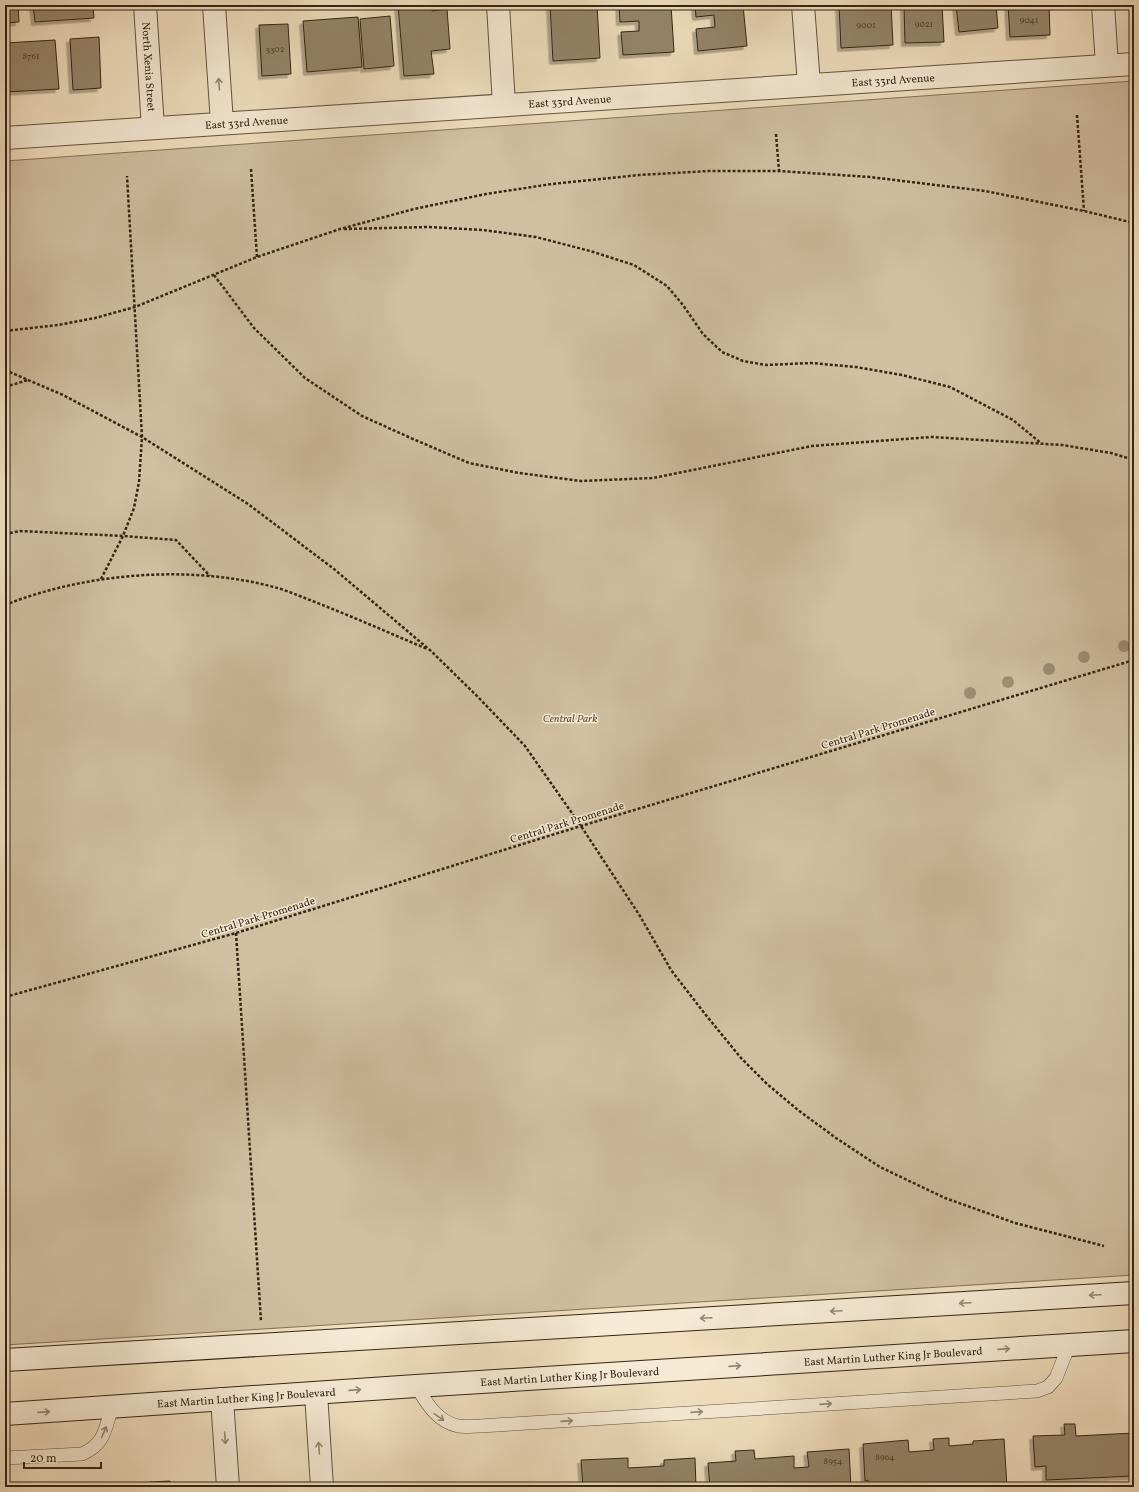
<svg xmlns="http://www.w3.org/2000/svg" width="1139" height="1492" font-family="Vollkorn,serif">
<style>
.green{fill:#d1bfa2;stroke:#82725c}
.building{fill:#96866d;stroke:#332515;filter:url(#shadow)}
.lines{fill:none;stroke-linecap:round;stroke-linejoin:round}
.service-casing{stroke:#625440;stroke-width:14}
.minor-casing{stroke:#625440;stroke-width:24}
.tertiary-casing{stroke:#625440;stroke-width:24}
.secondary-casing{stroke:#332515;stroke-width:24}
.path{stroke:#332515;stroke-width:2.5;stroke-dasharray:3 2;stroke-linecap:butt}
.service{stroke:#f6ead5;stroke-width:13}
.minor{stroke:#f6ead5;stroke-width:22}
.tertiary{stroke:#f6ead5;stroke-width:22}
.secondary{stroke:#f6ead5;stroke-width:22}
.tree{fill:#9e8e75}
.oneway{stroke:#948875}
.labels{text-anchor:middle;stroke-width:3;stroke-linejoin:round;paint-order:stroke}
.number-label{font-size:9px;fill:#4c3d2b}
.street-label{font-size:11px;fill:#332515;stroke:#f6ead5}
.park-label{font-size:11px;font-style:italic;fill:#5a4c38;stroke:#f6ead5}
</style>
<defs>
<filter id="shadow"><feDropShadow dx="-3.5" dy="3.5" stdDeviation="0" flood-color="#0004"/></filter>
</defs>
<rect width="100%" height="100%" fill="#f1dfbf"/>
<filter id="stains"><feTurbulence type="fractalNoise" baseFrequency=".005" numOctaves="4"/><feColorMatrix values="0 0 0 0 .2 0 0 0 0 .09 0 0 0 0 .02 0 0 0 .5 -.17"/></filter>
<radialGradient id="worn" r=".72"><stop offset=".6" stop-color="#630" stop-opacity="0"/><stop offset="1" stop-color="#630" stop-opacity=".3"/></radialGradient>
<path class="green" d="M 1134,81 L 1134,1275 L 5,1345 L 5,161 Z"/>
<path class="building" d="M 5,5 L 18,5 L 19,22 L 5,23 Z
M 33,5 L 93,5 L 94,18 L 35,22 Z
M 398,5 L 431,5 L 432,11 L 447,9 L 450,49 L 431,51 L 434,74 L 404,76 Z
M 550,5 L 597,5 L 600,58 L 553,61 Z
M 619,5 L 671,5 L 674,52 L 623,55 L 621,32 L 639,31 L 639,21 L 620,22 Z
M 695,5 L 743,5 L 747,46 L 698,51 L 696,29 L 715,27 L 714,15 L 696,17 Z
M 839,5 L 891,5 L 893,45 L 841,48 Z
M 904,5 L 942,5 L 944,42 L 905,43 Z
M 956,5 L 996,5 L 998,28 L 959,32 Z
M 1008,5 L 1049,5 L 1050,35 L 1010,37 Z
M 390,16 L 394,66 L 364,69 L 360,19 Z
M 358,17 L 362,67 L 307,72 L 303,21 Z
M 288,24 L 291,74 L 262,76 L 259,25 Z
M 99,37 L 101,88 L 73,90 L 70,39 Z
M 55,40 L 59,89 L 5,92 L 5,43 Z
M 1064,1424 L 1075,1424 L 1076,1436 L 1134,1433 L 1134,1476 L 1046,1480 L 1046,1466 L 1035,1467 L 1033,1436 L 1065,1435 Z
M 949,1438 L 949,1446 L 973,1444 L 973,1441 L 1004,1439 L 1007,1487 L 869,1487 L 868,1480 L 865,1481 L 863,1444 L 908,1440 L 909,1452 L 934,1450 L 933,1439 Z
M 849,1449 L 851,1487 L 710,1487 L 708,1463 L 736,1461 L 735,1451 L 754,1450 L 755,1459 L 794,1456 L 794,1468 L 809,1467 L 807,1452 Z
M 628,1458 L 628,1468 L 664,1466 L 664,1460 L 695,1458 L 696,1487 L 583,1487 L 581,1460 Z
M 170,1481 L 171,1487 L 150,1487 L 150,1482 Z
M 117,1484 L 117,1487 L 92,1487 L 98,1486 Z
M 1129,1485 L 1129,1487 L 1105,1487 L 1105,1486 Z"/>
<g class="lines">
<defs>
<path id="service" d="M 416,1386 C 427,1403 436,1421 458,1426 C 465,1427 473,1426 480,1426 L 1037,1391 L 1048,1387 L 1056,1378 L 1069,1345
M 5,1458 L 82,1454 C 105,1444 105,1429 112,1407"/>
<g id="minor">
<path id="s1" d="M 145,5 L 153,128"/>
<path d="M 214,5 L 222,123"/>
<path d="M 498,5 L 504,105"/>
<path d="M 803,5 L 809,85"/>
<path d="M 1103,5 L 1107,65"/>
<path d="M 316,1393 L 322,1487"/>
<path d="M 222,1399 L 228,1487"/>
</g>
<g id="tertiary">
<path id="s2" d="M 5,138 L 1134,64"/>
</g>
<g id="secondary">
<path d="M 5,1360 L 1134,1293"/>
<path id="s3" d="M 5,1414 L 416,1386 L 1134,1341"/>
</g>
</defs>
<use href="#service" class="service-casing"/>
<use href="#minor" class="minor-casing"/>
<use href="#tertiary" class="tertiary-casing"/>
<use href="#secondary" class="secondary-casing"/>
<path class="path" d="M 1077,115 L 1084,211
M 776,134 L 779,171
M 251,169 L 257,257
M 344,229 L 428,227 L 483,230 L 536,237 L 590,251 L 634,265 L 667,286 L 683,305 L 703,334 L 722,352 L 743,361 L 766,365 L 811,363 L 856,367 L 902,375 L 950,387 L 1013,420 L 1042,444
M 214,275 L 254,328 L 305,378 L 362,416 L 413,439 L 469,463 L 519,473 L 581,481 L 653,478 L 812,446 L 932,437 L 1062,445 L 1111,453 L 1134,460
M 5,331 L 58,325 L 95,318 L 135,307 L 257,257 L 340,229 L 414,209 L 486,194 L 552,184 L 639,175 L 709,171 L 779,171 L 870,177 L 985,191 L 1084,211 L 1134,223
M 5,370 L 63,395 L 142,437 L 248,504 L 334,569 L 431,651 L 478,697 L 525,746 L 581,826 L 640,916 L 671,970 L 705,1014 L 741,1058 L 767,1084 L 798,1110 L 836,1138 L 880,1167 L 945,1198 L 1015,1223 L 1104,1246
M 5,387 L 28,380
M 5,534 L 20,531 L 123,536 L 134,508 L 139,482 L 142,437 L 127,176
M 101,579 L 123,536 L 176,540 L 210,576
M 5,605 C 88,572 195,564 281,589 C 293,593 304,598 315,602 C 353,617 390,633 427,649
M 236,933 L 261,1321
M 5,997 L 236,933 L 581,826 L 1134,660"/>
<use href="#service" class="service"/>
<use href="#minor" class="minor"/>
<use href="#tertiary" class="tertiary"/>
<use href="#secondary" class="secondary"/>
</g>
<g class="tree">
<circle cx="1124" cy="646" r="6"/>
<circle cx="1084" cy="657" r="6"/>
<circle cx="1049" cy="669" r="6"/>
<circle cx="1008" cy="682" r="6"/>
<circle cx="970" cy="693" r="6"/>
</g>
<defs><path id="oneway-shaft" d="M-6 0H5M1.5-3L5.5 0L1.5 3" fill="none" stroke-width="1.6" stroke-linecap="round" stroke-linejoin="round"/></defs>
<g class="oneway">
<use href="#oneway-shaft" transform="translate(219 84) rotate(-94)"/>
<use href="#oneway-shaft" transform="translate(1095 1295) rotate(177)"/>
<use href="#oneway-shaft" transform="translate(965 1303) rotate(177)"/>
<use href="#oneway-shaft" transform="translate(836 1311) rotate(177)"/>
<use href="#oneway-shaft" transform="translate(706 1318) rotate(177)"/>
<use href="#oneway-shaft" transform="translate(1004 1349) rotate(-4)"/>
<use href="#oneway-shaft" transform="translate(735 1366) rotate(-4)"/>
<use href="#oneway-shaft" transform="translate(355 1390) rotate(-4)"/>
<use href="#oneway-shaft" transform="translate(826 1404) rotate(-4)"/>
<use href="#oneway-shaft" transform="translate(44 1412) rotate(-4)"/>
<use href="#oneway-shaft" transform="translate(697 1412) rotate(-4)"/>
<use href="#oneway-shaft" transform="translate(439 1417) rotate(35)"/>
<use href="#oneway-shaft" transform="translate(567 1421) rotate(-4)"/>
<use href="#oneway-shaft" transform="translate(104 1432) rotate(-67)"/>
<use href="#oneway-shaft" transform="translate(225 1438) rotate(86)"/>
<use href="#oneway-shaft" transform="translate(319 1448) rotate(-94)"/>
</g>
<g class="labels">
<g class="number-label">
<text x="1029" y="23">9041</text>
<text x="924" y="27">9021</text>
<text x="866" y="28">9001</text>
<text x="275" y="52">3302</text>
<text x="31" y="59">8761</text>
<text x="885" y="1460">8964</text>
<text x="833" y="1464">8954</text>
</g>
<g class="street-label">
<text dy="4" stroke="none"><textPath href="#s1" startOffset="62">North Xenia Street</textPath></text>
<text dy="4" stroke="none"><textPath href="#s2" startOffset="890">East 33rd Avenue</textPath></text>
<text dy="4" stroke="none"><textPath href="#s2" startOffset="566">East 33rd Avenue</textPath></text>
<text dy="4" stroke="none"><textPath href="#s2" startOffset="242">East 33rd Avenue</textPath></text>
<text transform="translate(878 728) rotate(-17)" y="4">Central Park Promenade</text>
<text transform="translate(567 822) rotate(-17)" y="4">Central Park Promenade</text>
<text transform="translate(258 917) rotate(-17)" y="4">Central Park Promenade</text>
<text dy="4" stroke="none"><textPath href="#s3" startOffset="890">East Martin Luther King Jr Boulevard</textPath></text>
<text dy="4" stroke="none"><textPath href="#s3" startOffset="566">East Martin Luther King Jr Boulevard</textPath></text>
<text dy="4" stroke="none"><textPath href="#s3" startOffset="242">East Martin Luther King Jr Boulevard</textPath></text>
</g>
<g class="park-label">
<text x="570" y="722">Central Park</text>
</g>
</g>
<rect width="1139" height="1492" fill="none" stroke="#f1dfbf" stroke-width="20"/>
<rect x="6" y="6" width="1127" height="1480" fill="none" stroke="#332515" stroke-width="2"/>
<rect x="10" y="10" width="1119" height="1472" fill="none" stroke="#332515"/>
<path d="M24 1462v6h77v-6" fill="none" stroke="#332515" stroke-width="2"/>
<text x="30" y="1462" font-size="12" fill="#332515" stroke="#f6ead5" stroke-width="3" paint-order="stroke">20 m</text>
<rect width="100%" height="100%" filter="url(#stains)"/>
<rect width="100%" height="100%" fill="url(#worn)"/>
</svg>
